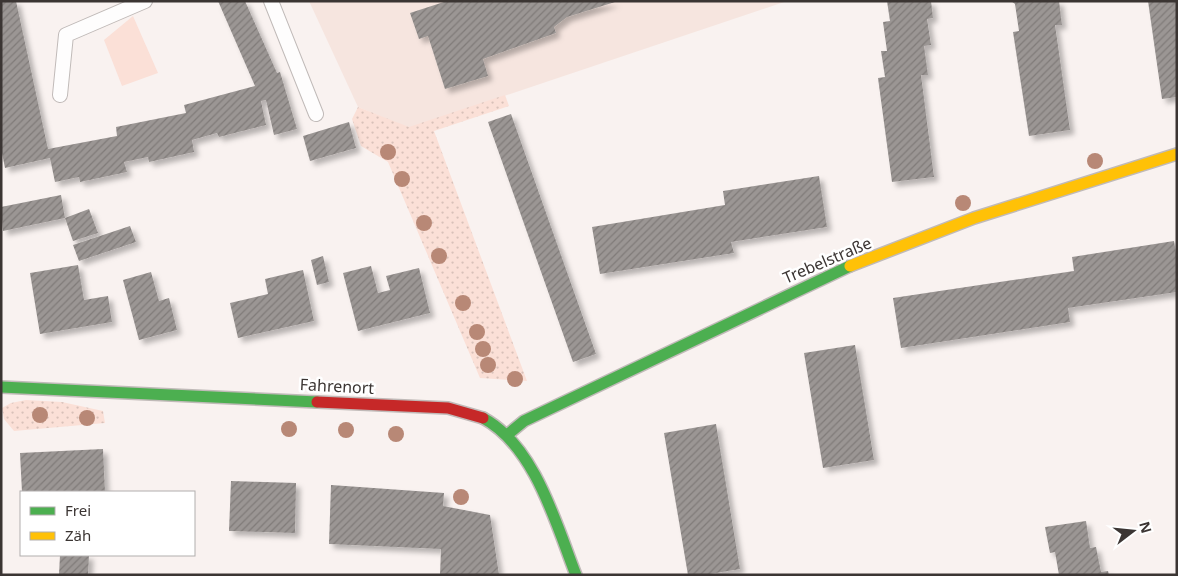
<svg xmlns="http://www.w3.org/2000/svg" width="1178" height="576" font-family="'Noto Sans',sans-serif">
<style>
.built{fill:#f6e5df}
.grass{fill:url(#grass-dots)}
.park{fill:#fbe0d7}
.building{fill:url(#building-hatch);filter:url(#shadow)}
.lines{fill:none;stroke-linecap:round;stroke-linejoin:round}
.lane-casing{stroke:#c0bab8;stroke-width:16}
.fast-casing{stroke:#c0bab8;stroke-width:14}
.slow-casing{stroke:#c0bab8;stroke-width:14}
.jam-casing{stroke:#c0bab8;stroke-width:14}
.lane{stroke:#fefdfd;stroke-width:14}
.fast{stroke:#4caf50;stroke-width:11}
.slow{stroke:#ffc107;stroke-width:11}
.jam{stroke:#c62828;stroke-width:11}
.tree{fill:#b88876}
.labels{text-anchor:middle;stroke-width:5;stroke-linejoin:round;paint-order:stroke}
.street-label{font-size:16px;fill:#3b3533;stroke:#fff}
</style>
<defs>
<pattern id="grass-dots" width="8" height="8" patternUnits="userSpaceOnUse" patternTransform="scale(1.25)"><rect width="8" height="8" fill="#fbe0d7"/><path d="M2 2h.1M6 6h.1" fill="none" stroke="#d8c1b9" stroke-width="1.8" stroke-linecap="round"/></pattern>
<pattern id="building-hatch" width="6" height="6" patternUnits="userSpaceOnUse" patternTransform="scale(1.25)"><rect width="6" height="6" fill="#9b9694"/><path d="M-1 1l2-2M0 6l6-6M5 7l2-2" fill="none" stroke="#807b79"/></pattern>
<filter id="shadow"><feDropShadow dx="4.5" dy="4.5" stdDeviation="2.5" flood-color="#0004"/></filter>
</defs>
<rect width="100%" height="100%" fill="#f9f2f0"/>
<path class="built" d="M 309,1 L 787,1 L 409,128 L 358,107 Z"/>
<path class="grass" d="M 505,95 L 509,106 L 434,131 L 527,381 L 480,378 L 388,162 L 361,146 L 352,119 L 358,107 L 409,127 Z
M 26,400 L 62,402 L 103,411 L 105,423 L 14,431 L 4,419 L 2,408 L 11,403 Z"/>
<path class="park" d="M 133,16 L 158,73 L 122,86 L 104,40 Z"/>
<path class="building" d="M 1,1 L 16,1 L 48,149 L 117,136 L 116,127 L 186,113 L 184,105 L 255,86 L 218,1 L 245,1 L 277,73 L 280,72 L 297,129 L 274,135 L 266,100 L 261,101 L 266,125 L 219,137 L 217,133 L 192,140 L 194,152 L 149,162 L 148,157 L 124,162 L 127,172 L 80,182 L 79,177 L 55,182 L 50,158 L 5,168 L 1,148 Z
M 447,1 L 465,2 L 615,2 L 567,17 L 554,27 L 556,33 L 483,59 L 488,76 L 445,89 L 428,36 L 419,39 L 410,13 Z
M 887,1 L 931,1 L 933,18 L 927,19 L 931,45 L 924,46 L 928,75 L 921,75 L 934,177 L 892,182 L 878,78 L 885,77 L 881,51 L 887,51 L 883,22 L 890,21 Z
M 1011,1 L 1059,1 L 1062,25 L 1055,25 L 1070,130 L 1029,136 L 1013,32 L 1019,31 L 1015,4 Z
M 1148,1 L 1177,1 L 1177,97 L 1162,99 Z
M 511,114 L 596,354 L 573,362 L 488,122 Z
M 349,122 L 356,148 L 310,161 L 303,136 Z
M 819,176 L 827,227 L 731,242 L 734,253 L 600,274 L 592,227 L 725,205 L 723,191 Z
M 61,195 L 65,218 L 89,209 L 98,233 L 73,241 L 65,218 L 3,231 L 1,207 Z
M 130,226 L 136,242 L 79,261 L 73,245 Z
M 1174,241 L 1177,259 L 1177,292 L 1068,308 L 1070,322 L 901,348 L 893,298 L 1074,271 L 1072,257 Z
M 323,256 L 329,282 L 317,285 L 311,260 Z
M 78,265 L 84,300 L 108,296 L 112,322 L 40,334 L 30,273 Z
M 371,266 L 378,293 L 390,290 L 386,276 L 419,268 L 430,313 L 358,331 L 343,273 Z
M 303,270 L 314,321 L 238,338 L 230,303 L 268,294 L 265,279 Z
M 151,272 L 159,301 L 169,298 L 177,330 L 139,340 L 123,280 Z
M 855,345 L 874,460 L 823,468 L 804,353 Z
M 716,424 L 740,569 L 704,575 L 688,575 L 664,433 Z
M 103,449 L 105,492 L 22,492 L 20,453 Z
M 231,481 L 296,483 L 295,533 L 229,531 Z
M 331,485 L 444,493 L 443,506 L 490,515 L 499,575 L 440,575 L 441,549 L 329,544 Z
M 1086,521 L 1090,548 L 1096,547 L 1101,572 L 1108,571 L 1109,575 L 1059,575 L 1055,552 L 1050,553 L 1045,527 Z
M 60,555 L 89,555 L 88,575 L 59,575 Z"/>
<g class="lines">
<defs>
<path id="lane" d="M 271,1 L 316,114
M 60,95 L 66,35 L 145,1"/>
<path id="fast" d="M 1,387 L 317,402
M 483,418 C 535,446 556,524 576,575
M 507,435 L 524,421 L 850,266"/>
<path id="slow" d="M 850,266 L 974,218 L 1177,154"/>
<path id="jam" d="M 317,402 L 448,408 L 483,418"/>
</defs>
<use href="#lane" class="lane-casing"/>
<use href="#fast" class="fast-casing"/>
<use href="#slow" class="slow-casing"/>
<use href="#jam" class="jam-casing"/>
<use href="#lane" class="lane"/>
<use href="#fast" class="fast"/>
<use href="#slow" class="slow"/>
<use href="#jam" class="jam"/>
</g>
<g class="tree">
<circle cx="388" cy="152" r="8"/>
<circle cx="1095" cy="161" r="8"/>
<circle cx="402" cy="179" r="8"/>
<circle cx="963" cy="203" r="8"/>
<circle cx="424" cy="223" r="8"/>
<circle cx="439" cy="256" r="8"/>
<circle cx="463" cy="303" r="8"/>
<circle cx="477" cy="332" r="8"/>
<circle cx="483" cy="349" r="8"/>
<circle cx="488" cy="365" r="8"/>
<circle cx="515" cy="379" r="8"/>
<circle cx="40" cy="415" r="8"/>
<circle cx="87" cy="418" r="8"/>
<circle cx="289" cy="429" r="8"/>
<circle cx="346" cy="430" r="8"/>
<circle cx="396" cy="434" r="8"/>
<circle cx="461" cy="497" r="8"/>
</g>
<g class="labels">
<g class="street-label">
<text transform="translate(827 260) rotate(-23)" y="6">Trebelstraße</text>
<text transform="translate(337 386) rotate(3)" y="6">Fahrenort</text>
</g>
</g>
<rect width="1178" height="576" fill="none" stroke="#3b3533" stroke-width="5"/>
<rect x="20" y="491" width="175" height="65" fill="#ffffff" stroke="#b1aead"/>
<rect x="30" y="507" width="25" height="8" fill="#4caf50" stroke="#b1aead"/>
<text x="65" y="516" font-size="15" fill="#3b3533">Frei</text>
<rect x="30" y="532" width="25" height="8" fill="#ffc107" stroke="#b1aead"/>
<text x="65" y="541" font-size="15" fill="#3b3533">Zäh</text>
<g transform="translate(1133 531) rotate(74)" stroke="#ffffff" stroke-width="4" paint-order="stroke">
<path d="M0-4L9 19L0 12L-9 19Z" fill="#3b3533"/>
<text y="-8" font-size="14" font-weight="bold" text-anchor="middle" fill="#3b3533">N</text>
</g>
</svg>
